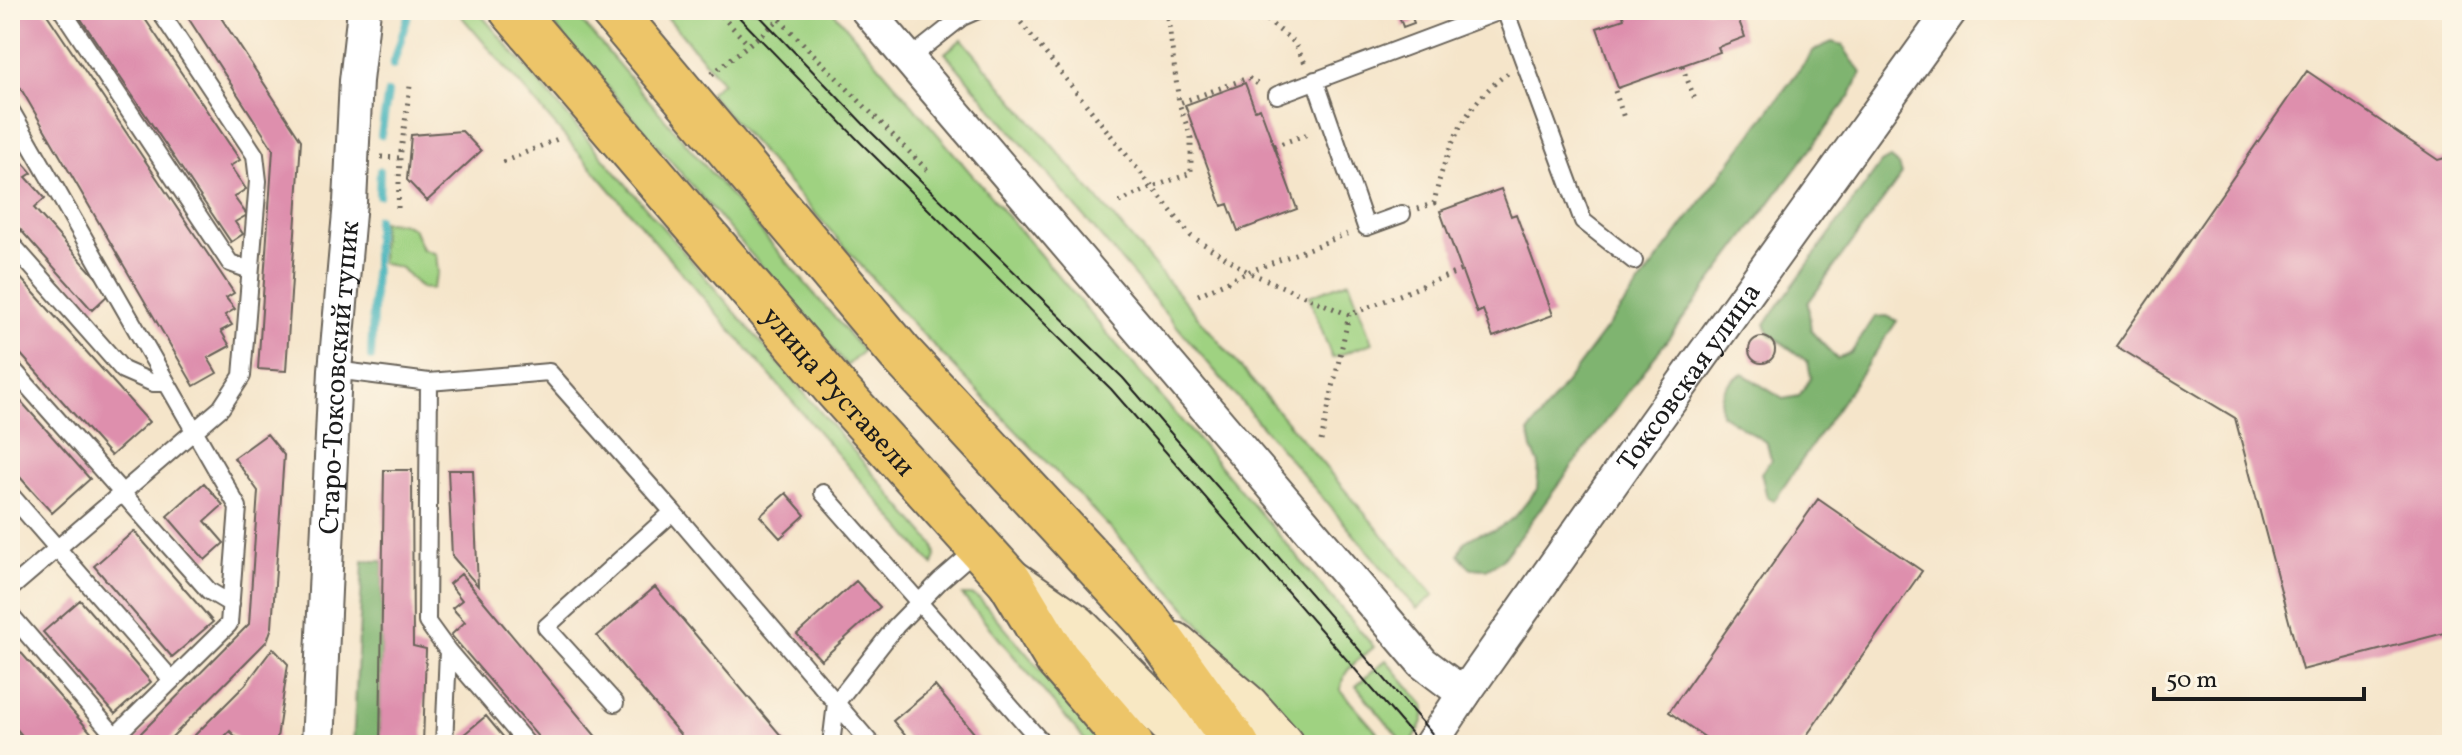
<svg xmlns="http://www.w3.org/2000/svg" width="2462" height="755" font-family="Vollkorn,serif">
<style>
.green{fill:#9fd281;stroke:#5e774e;stroke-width:2}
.forest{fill:#7fb46f;stroke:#4e6846;stroke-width:2}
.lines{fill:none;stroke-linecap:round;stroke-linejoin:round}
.stream{stroke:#44b4bb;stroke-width:8}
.building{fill:#de8fad}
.service-casing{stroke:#686259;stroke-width:20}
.minor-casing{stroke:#686259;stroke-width:36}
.secondary-casing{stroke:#686259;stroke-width:48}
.primary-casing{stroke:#686259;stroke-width:48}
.path{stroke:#686259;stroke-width:5;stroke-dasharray:2 6;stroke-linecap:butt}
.service{stroke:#fff;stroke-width:16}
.minor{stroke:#fff;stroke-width:32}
.secondary{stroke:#f8e8c3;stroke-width:44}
.primary{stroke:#edc569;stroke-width:44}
.tram{stroke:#1c1c1c;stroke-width:2}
.labels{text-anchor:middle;stroke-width:6;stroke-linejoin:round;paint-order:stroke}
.street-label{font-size:28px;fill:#1c1c1c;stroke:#fcf5e5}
</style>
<rect width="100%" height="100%" fill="#fcf5e5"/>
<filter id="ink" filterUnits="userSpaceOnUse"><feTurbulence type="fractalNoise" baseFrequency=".0125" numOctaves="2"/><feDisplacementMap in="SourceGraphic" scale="16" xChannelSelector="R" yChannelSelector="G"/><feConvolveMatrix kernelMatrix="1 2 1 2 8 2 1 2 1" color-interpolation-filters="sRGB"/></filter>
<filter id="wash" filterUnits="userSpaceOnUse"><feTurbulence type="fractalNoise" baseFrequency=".006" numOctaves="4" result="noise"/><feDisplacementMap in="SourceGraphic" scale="32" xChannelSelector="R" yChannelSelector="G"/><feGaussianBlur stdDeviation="1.8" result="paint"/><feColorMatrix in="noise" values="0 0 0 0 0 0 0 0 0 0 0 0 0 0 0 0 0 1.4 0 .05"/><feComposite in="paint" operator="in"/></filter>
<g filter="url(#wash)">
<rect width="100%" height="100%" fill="#f5e5ca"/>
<path class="green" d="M 456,10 L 477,10 L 934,545 L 936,555 L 933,565 Z
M 541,10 L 572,10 L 863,351 L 847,366 Z
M 661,10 L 832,10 L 1374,647 C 1360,659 1340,670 1341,691 L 1388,745 L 1302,745 L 1172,592 L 909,320 L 709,93 L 722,82 Z
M 962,39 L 1434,595 L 1417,609 L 945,53 Z
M 382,222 L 402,223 L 413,228 L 422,249 L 436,254 L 438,272 L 432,289 L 421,288 L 401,268 L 381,263 Z
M 1349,281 L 1372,343 L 1332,358 L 1309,296 Z
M 962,595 L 972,595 L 980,599 L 1105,745 L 1089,745 Z
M 1386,660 L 1424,705 C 1428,719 1417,732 1411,745 L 1405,745 L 1356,686 Z"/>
<path class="forest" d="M 1832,42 L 1842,45 L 1861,73 L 1851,95 L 1502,560 L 1486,569 L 1470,568 L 1459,555 L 1464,542 L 1480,533 L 1494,531 L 1515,517 L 1537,489 L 1539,464 L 1532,449 L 1529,432 L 1814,50 Z
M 1890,158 L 1899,165 L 1902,174 L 1808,303 L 1811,331 L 1837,359 L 1851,353 L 1875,317 L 1887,316 L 1897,321 L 1774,501 L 1767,497 L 1761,473 L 1771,460 L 1767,443 L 1721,414 C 1719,394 1724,383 1743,374 L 1783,399 L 1799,396 L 1811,377 L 1808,362 L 1770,334 L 1765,324 L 1881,163 Z
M 363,561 L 383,561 L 380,745 L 353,745 Z"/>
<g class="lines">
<path class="stream" d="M 393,65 L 410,10
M 381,135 L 388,93
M 379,195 L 380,171
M 371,357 L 377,219"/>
</g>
<g id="blocks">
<path class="building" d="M 10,10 L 44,10 L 234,293 L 226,298 L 235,309 L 225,315 L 232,325 L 221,331 L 230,346 L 208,358 L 217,373 L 194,386 L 10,70 Z
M 75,10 L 139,10 L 240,160 L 230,166 L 246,189 L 234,197 L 247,215 L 235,222 L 243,234 L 231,242 Z
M 183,10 L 216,10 L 301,140 L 286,371 L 258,369 L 273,149 Z
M 1397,10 L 1409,10 L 1414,23 L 1403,27 Z
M 1630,10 L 1735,10 L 1745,37 L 1718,47 L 1720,52 L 1618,88 L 1597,28 L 1624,19 L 1622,13 Z
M 2307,71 L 2438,160 L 2452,156 L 2452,631 L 2302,670 L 2235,418 L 2116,346 Z
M 1245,83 L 1255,110 L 1260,108 L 1297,209 L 1238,231 L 1228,204 L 1222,206 L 1185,105 Z
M 462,131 L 481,151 L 427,201 L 407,180 L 411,135 Z
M 10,148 L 32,173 L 26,177 L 45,198 L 34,208 L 110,293 L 92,310 L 10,218 Z
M 1501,189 L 1511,216 L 1516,214 L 1553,315 L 1493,337 L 1483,310 L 1477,313 L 1440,211 Z
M 10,266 L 149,422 L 111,456 L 10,342 Z
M1749 350a13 13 0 1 1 26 0a13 13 0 1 1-26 0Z
M 10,389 L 90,479 L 52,513 L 10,466 Z
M 267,434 L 284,455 L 272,627 L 267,641 L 164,745 L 129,745 L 249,624 L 258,491 L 234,458 Z
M 384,470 L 412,470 L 413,646 L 426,649 L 423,745 L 380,745 Z
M 448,470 L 473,470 L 478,586 L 452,556 Z
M 204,483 L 223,505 L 205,521 L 224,543 L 205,560 L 167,516 Z
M 786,493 L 805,515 L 780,538 L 760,516 Z
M 1818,499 L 1922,571 L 1800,745 L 1716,745 L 1669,712 Z
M 134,531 L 213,622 L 172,657 L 94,566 Z
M 461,574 L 603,745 L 545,745 L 451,635 L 465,622 L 452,608 L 462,600 L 449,584 Z
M 856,581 L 880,607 L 821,660 L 797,634 Z
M 655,587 L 789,745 L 689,745 L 597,636 Z
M 80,600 L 151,682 L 115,714 L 43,632 Z
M 17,648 L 94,736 L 84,745 L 30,745 L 10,721 L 10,654 Z
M 273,648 L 288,664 L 276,745 L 244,745 L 230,731 L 216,745 L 185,745 L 245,685 Z
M 935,686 L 984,745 L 913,745 L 893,721 Z
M 486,716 L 510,745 L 467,745 L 470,743 L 463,735 Z"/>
</g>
</g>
<g filter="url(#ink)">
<use href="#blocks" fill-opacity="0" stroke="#686259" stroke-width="2"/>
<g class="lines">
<defs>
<path id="service" d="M 62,10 L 230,263 L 250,270
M 1505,10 L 1583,221 L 1634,261
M 909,59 L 962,17 L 978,10
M 1315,80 L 1366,227 L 1402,214
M 1277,95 L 1503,10
M 10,109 L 238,507 L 229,624 L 106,745
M 10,242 L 123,370 L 153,383 L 167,383
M 10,366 L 209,591 L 231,604
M 335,370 L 429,382 L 427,622 L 448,651 L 444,745
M 429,382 L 549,372 L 673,512
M 823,493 L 1044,745
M 10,494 L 172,680
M 10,589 L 221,408 L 242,376 L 258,181 L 255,155 L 159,10
M 10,614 L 115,736
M 448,651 L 528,745
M 615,703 L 546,627 L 673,512 L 872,745
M 10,739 L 15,745
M 831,745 L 836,703 L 896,626 L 940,581 L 979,547"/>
<g id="minor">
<path d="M 867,10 L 1423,663 L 1464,694"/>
<path id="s1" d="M 318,745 L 335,370 L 350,202 L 356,81 L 364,10"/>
<path id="s2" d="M 1430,745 L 1464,694 L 1652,426 L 1951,10"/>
</g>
<path id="secondary" d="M 1010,581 L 1075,626 L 1193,745
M 1175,645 L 1247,707 L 1281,745"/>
<g id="primary">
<path id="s3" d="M 512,10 L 837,390 L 1010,581 L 1057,659 L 1131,745"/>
<path d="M 612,10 L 900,353 L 1148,621 L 1237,745"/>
</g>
</defs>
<use href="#service" class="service-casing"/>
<use href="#minor" class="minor-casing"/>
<use href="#secondary" class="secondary-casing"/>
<use href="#primary" class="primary-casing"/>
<path class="path" d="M 716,10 L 749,45
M 1011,10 L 1191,236 L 1248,272 L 1349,315 L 1462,270
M 1167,10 L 1179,103
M 1254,10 L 1294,42 L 1305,63
M 780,20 L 929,172
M 1682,66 L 1696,102
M 712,74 L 792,10
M 1615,91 L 1625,121
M 1274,146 L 1311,133
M 381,157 L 400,158
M 503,162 L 560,138
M 1119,202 L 1153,187 L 1191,173 L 1191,138 L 1179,103 L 1248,78 L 1261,86
M 398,208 L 400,158 L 410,86
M 1418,209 L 1434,203 C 1444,153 1464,104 1508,73
M 1198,295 L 1248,272 L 1347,234
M 1321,441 L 1349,315"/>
<use href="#service" class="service"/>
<use href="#minor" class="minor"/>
<use href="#secondary" class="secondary"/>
<use href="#primary" class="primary"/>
<path class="tram" d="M 732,10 L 861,143 L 1111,389 L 1421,745
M 754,10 L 871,132 L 1123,378 L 1442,745"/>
</g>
</g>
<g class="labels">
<g class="street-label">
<text dy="10" stroke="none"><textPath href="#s2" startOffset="450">Токсовская улица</textPath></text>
<text dy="10" stroke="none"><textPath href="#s1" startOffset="368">Старо-Токсовский тупик</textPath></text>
<text dy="10" stroke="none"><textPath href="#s3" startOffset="502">улица Руставели</textPath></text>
</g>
</g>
<rect width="2462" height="755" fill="none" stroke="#fcf5e5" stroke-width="40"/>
<path d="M2154 687v12h210v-12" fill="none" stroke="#1c1c1c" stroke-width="4"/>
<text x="2166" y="687" font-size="24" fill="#1c1c1c" stroke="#fcf5e5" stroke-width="6" paint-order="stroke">50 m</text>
</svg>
